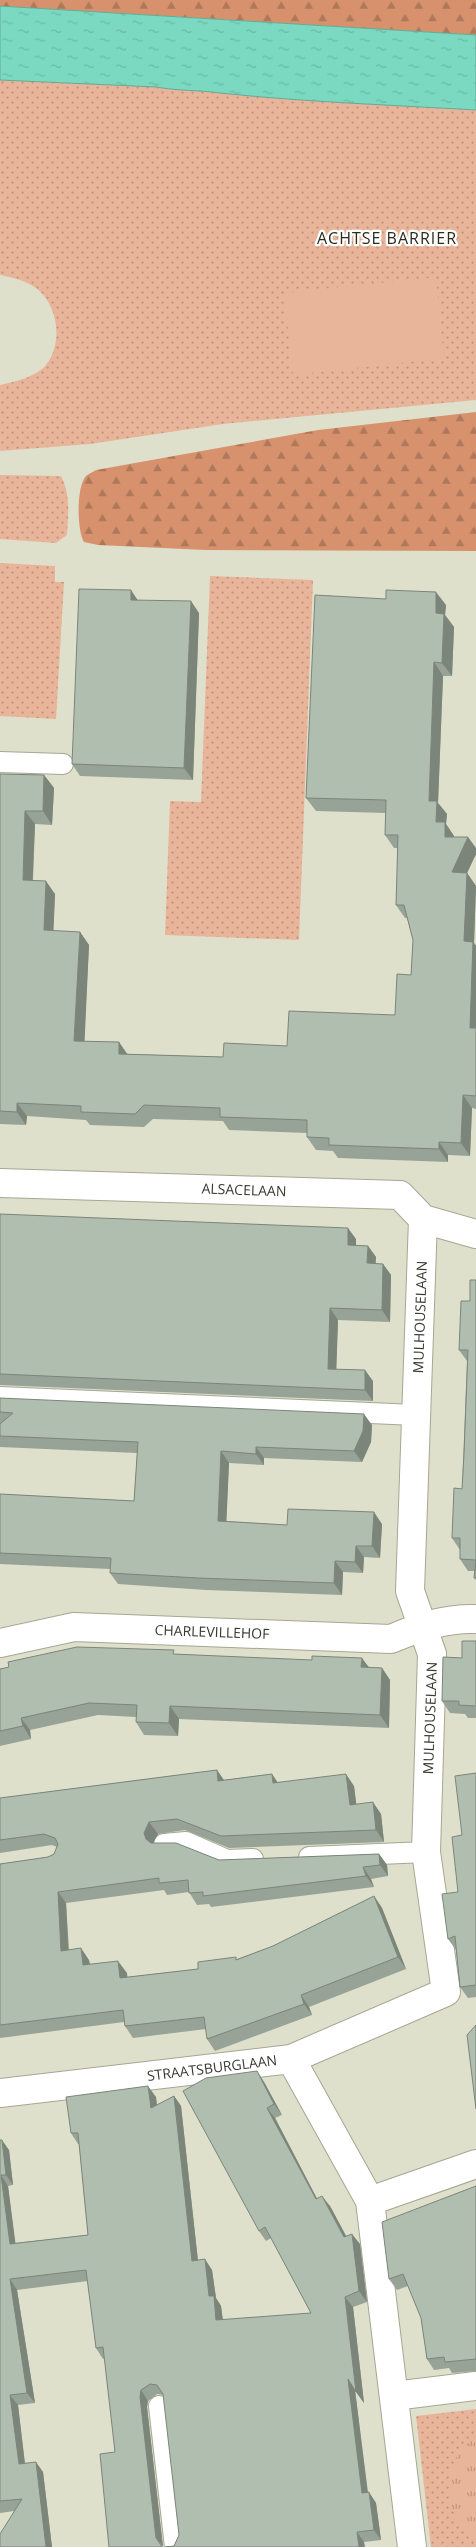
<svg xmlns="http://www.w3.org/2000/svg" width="476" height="2547" font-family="'Open Sans',sans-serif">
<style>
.grass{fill:url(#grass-dots)}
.forest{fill:url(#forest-firs)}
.park{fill:url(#park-tufts)}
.pitch{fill:#e9b59a}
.water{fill:url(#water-ripples);stroke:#66a995}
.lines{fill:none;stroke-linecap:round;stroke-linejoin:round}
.lane-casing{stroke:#a5a793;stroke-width:22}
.street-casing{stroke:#a5a793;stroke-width:30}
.lane{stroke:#fff;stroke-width:20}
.street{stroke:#fff;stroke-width:28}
.wall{fill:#97a396}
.shaded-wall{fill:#7b857a}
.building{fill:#b0beaf;stroke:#7b857a}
.labels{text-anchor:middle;stroke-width:4.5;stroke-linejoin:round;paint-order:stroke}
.street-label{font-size:14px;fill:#393a32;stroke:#fff}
.quarter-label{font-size:16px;letter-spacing:1px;fill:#2a2c1c;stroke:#fff}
</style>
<defs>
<pattern id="grass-dots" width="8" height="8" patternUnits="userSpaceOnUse" patternTransform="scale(1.25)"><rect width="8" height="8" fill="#e9b59a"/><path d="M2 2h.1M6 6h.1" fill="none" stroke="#be947e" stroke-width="1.8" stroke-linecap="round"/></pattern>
<pattern id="forest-firs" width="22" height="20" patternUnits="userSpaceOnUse" patternTransform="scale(1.25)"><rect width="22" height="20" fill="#d7926d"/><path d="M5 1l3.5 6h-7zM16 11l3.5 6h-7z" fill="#af785a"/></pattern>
<pattern id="park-tufts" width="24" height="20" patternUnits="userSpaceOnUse" patternTransform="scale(1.25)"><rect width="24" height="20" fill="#e9b59a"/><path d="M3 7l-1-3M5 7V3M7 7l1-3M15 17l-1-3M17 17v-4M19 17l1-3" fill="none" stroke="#be947e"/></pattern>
<pattern id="water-ripples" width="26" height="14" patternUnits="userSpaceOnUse" patternTransform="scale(1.25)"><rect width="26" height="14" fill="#7ad9c0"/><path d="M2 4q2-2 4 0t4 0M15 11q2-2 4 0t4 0" fill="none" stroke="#6abba5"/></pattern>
</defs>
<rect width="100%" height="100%" fill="#dee0cc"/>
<path class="grass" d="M 0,80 L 156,87 C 178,91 199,90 220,93 C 305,102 391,105 476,110 L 476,400 L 223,424 L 90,444 L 0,451 L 0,385 C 14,382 36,377 46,365 C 64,342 58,302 33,286 C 23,280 11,277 0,275 Z
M 0,475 L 61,476 C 71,495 68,515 67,535 L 56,543 L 0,539 Z
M 0,563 L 55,566 L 55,582 L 64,582 L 56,719 L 0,716 Z
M 210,576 L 313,580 L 299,940 L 165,935 L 170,801 L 201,802 Z
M 476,2409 L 476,2547 L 431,2547 L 416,2416 Z"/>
<path class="forest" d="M 0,0 L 476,0 L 476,35 L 0,6 Z
M 476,412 L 476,551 L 205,550 L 98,545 L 84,542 C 77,531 76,487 86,476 C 88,474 93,472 96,470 L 318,430 Z"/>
<path class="park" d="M 476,2437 L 476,2540 C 441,2516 439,2460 476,2437 Z"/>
<path class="pitch" d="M 436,277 L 444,358 L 293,375 L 284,293 Z"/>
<path class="water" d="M 0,6 L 476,35 L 476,110 C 391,105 305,102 220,93 C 199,90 178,91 156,87 L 0,80 Z"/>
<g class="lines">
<defs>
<path id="lane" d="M 0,762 L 63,764
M 0,1397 L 416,1415
M 164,1844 L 186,1842 L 227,1860 L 253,1859
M 309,1857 L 426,1852
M 159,2406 L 175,2547"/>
<path id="street" d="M 0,1183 L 400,1195 L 423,1219 L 476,1234
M 0,1643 L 74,1627 L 391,1639 C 419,1627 445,1618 476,1619
M 291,2059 L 370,2201 L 412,2547
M 0,2093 L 291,2059 L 446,1992 L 426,1852 L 432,1654 L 410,1591 L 423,1219
M 370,2201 L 476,2164
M 394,2396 L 476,2386"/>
</defs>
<use href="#lane" class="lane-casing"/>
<use href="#street" class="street-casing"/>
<use href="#lane" class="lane"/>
<use href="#street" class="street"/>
</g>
<path class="wall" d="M 137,600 L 199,613 L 193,780 L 80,776 L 72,764 Z
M 446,605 L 445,615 L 454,627 L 452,676 L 443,676 L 438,803 L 447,814 L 446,824 L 454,836 L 454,837 L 476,848 L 476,854 L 467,873 L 476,886 L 474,943 L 476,946 L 476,1109 L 472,1108 L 470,1156 L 448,1155 L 448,1162 L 338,1158 L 333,1151 L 316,1150 L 307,1137 L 307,1133 L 229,1130 L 223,1121 L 153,1119 L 144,1127 L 90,1125 L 86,1120 L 27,1116 L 26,1125 L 0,1124 L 0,774 L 44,775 L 54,788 L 52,825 L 35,824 L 33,880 L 55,894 L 53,931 L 80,932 L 89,945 L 84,1041 L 128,1054 L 223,1057 L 287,1046 L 395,1015 L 411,975 L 413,940 L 407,918 L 405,918 L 396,905 L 398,848 L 394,848 L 385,835 L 386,813 L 316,811 L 306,798 Z
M 0,1214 L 356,1239 L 356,1245 L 368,1246 L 376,1257 L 375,1264 L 383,1264 L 391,1275 L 390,1322 L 338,1320 L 336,1369 L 373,1381 L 373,1401 L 0,1385 Z
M 476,1280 L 476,1580 L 474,1578 L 475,1571 L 468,1571 L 460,1559 L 460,1550 L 452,1538 L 462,1489 L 467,1361 L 459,1350 L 470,1301 Z
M 0,1398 L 372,1425 L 371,1442 L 362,1462 L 264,1458 L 264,1465 L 229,1463 L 226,1521 L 287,1525 L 382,1524 L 380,1558 L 364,1557 L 363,1573 L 343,1572 L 342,1595 L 206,1590 L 118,1584 L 110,1573 L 110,1569 L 0,1564 L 0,1494 L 134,1501 L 137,1453 L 0,1447 L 0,1424 L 1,1423 L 0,1423 Z
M 476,1641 L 476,1718 L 468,1718 L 465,1714 L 450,1713 L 442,1701 L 462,1658 Z
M 177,1654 L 382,1668 L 390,1680 L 389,1728 L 179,1719 L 178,1736 L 144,1735 L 136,1722 L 136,1717 L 98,1715 L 30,1730 L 31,1739 L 0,1746 L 0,1669 Z
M 217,1770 L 224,1780 L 272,1774 L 278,1783 L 354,1786 L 356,1804 L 381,1814 L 384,1842 L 229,1848 L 185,1830 L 158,1834 L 153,1843 L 219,1860 L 379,1854 L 387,1865 L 388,1876 L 371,1879 L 374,1887 L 211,1907 L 209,1904 L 197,1905 L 189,1892 L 167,1895 L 164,1890 L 66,1903 L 69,1950 L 89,1960 L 90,1964 L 127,1973 L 127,1977 L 198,1969 L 237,1959 L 273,1946 L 374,1896 L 382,1908 L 406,1969 L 309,2007 L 312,2015 L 215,2051 L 207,2039 L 206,2029 L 133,2038 L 125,2026 L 124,2022 L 0,2038 L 0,1864 L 48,1857 L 54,1854 L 57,1847 L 52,1845 L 0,1853 L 0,1798 Z
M 476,1773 L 476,1997 L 468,1998 L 460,1987 L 456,1950 L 448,1939 L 458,1892 L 462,1835 Z
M 257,2071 L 264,2082 L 282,2115 L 275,2118 L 317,2199 L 330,2206 L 346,2236 L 360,2244 L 367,2302 L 353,2307 L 364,2403 L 355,2390 L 368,2492 L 376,2503 L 381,2540 L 364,2542 L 174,2546 L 179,2535 L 164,2395 L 157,2394 L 148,2401 L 147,2407 L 163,2547 L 115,2452 L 105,2358 L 103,2359 L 96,2348 L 88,2281 L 17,2290 L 35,2403 L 18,2405 L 25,2463 L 43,2472 L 52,2547 L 0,2547 L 14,2511 L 0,2513 L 0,2140 L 9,2150 L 13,2185 L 8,2186 L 15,2243 L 88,2235 L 79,2144 L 78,2144 L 71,2133 L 156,2097 L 157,2105 L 174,2096 L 181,2106 L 198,2260 L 212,2270 L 216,2298 L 221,2306 L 223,2320 L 311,2313 L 271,2238 L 266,2241 L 259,2231 Z
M 476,2186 L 476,2371 L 452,2373 L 449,2368 L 434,2370 L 427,2359 L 421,2318 L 408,2286 L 397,2290 L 389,2279 Z"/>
<path class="shaded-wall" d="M 131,590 L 139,602 L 131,600 Z
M 436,592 L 446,605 L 445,615 L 454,627 L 452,676 L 442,663 L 436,613 Z
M 191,601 L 199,613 L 193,780 L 184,768 Z
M 434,662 L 443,676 L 438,803 L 447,814 L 446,824 L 454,836 L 454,850 L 436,822 L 429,801 Z
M 44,775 L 54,788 L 52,825 L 43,811 Z
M 25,811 L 35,824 L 32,893 L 23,880 Z
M 468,837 L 476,848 L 476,854 L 467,873 L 476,886 L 474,943 L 476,946 L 476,1037 L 470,1028 L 464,941 L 452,872 Z
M 46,881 L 55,894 L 53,943 L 44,930 Z
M 80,932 L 89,945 L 84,1054 L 74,1041 Z
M 119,1042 L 128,1055 L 119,1054 Z
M 463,1095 L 472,1108 L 470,1156 L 461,1143 Z
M 17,1103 L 27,1116 L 26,1125 L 17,1112 Z
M 439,1142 L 448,1155 L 448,1162 L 439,1149 Z
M 348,1228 L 356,1239 L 356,1256 L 348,1245 Z
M 368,1246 L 376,1257 L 375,1275 L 367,1263 Z
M 383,1264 L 391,1275 L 390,1322 L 382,1310 Z
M 330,1308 L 338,1320 L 336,1380 L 328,1369 Z
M 365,1370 L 373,1381 L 373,1401 L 365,1390 Z
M 364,1414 L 372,1425 L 371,1442 L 362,1462 L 354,1451 Z
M 256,1447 L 264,1458 L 264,1465 L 256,1454 Z
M 221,1451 L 229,1463 L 226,1532 L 218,1521 Z
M 374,1512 L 382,1524 L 380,1558 L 372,1546 Z
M 356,1546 L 364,1557 L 363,1573 L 355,1562 Z
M 335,1561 L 343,1572 L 342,1595 L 334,1583 Z
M 362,1658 L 371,1670 L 361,1667 Z
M 382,1668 L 390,1680 L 389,1728 L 380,1715 Z
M 170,1706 L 179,1719 L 178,1736 L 169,1723 Z
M 21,1718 L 30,1730 L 31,1739 L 23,1726 Z
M 217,1770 L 225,1782 L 218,1781 Z
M 272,1774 L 280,1786 L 273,1783 Z
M 346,1774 L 354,1786 L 358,1817 L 350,1805 Z
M 373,1802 L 381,1814 L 384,1842 L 376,1830 Z
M 149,1822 L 158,1834 L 152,1845 L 146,1839 L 144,1833 Z
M 379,1854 L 387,1865 L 388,1876 L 380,1865 Z
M 363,1867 L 371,1879 L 374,1887 L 366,1876 Z
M 58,1892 L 66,1903 L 69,1962 L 61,1951 Z
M 374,1896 L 382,1908 L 406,1969 L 398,1957 Z
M 81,1948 L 89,1960 L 91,1977 L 83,1965 Z
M 118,1961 L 127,1973 L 129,1989 L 120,1978 Z
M 301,1995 L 309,2007 L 312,2015 L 304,2004 Z
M 257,2071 L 264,2082 L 282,2115 L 274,2104 Z
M 148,2086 L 156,2097 L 158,2119 L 151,2108 Z
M 174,2096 L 181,2106 L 199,2271 L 192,2261 Z
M 267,2108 L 275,2118 L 323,2210 L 316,2199 Z
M 2,2140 L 9,2150 L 13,2185 L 6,2175 Z
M 1,2175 L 8,2186 L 17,2255 L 10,2244 Z
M 322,2196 L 330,2206 L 352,2247 L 344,2237 Z
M 352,2234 L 360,2244 L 367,2302 L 359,2291 Z
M 205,2259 L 212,2270 L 216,2298 L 221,2306 L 224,2331 L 216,2320 L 209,2296 Z
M 10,2279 L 17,2290 L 35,2403 L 27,2393 Z
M 345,2297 L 353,2307 L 364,2403 L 356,2392 Z
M 348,2379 L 355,2390 L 369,2504 L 362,2493 Z
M 141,2390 L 148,2401 L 147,2407 L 163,2547 L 156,2538 L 140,2397 Z
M 10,2395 L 18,2405 L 26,2474 L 19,2464 Z
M 36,2462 L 43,2472 L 52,2547 L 46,2547 Z
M 369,2492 L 376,2503 L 381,2540 L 374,2530 Z
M 357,2532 L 364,2542 L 365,2547 L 359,2547 Z"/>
<path class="building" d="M 79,589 L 131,590 L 131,600 L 191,601 L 184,768 L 72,764 Z
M 386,590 L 436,592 L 436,613 L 444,614 L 442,663 L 434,662 L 429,801 L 437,801 L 436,822 L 445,822 L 445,837 L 468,837 L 452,872 L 467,873 L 464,941 L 473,942 L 470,1028 L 476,1028 L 476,1096 L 463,1095 L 461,1143 L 439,1142 L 439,1149 L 329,1145 L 329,1138 L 307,1137 L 307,1120 L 220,1117 L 220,1108 L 144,1105 L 135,1114 L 81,1112 L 81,1106 L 17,1103 L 17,1112 L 0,1111 L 0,774 L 44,775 L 43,811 L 25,811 L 23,880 L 46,881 L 44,930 L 80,932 L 74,1041 L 119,1042 L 119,1054 L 223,1057 L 224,1043 L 287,1046 L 289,1011 L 395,1015 L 397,974 L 411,975 L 413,940 L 404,905 L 396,905 L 398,835 L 385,835 L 386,800 L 306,798 L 315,595 L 386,599 Z
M 0,1214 L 348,1228 L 348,1245 L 368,1246 L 367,1263 L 383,1264 L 382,1310 L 330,1308 L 328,1369 L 365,1370 L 365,1390 L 0,1374 Z
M 470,1280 L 476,1280 L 476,1578 L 474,1578 L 476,1560 L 460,1559 L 460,1538 L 452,1538 L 454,1488 L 462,1489 L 464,1454 L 468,1350 L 459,1350 L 461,1301 L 470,1301 Z
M 0,1398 L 364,1414 L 363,1431 L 354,1451 L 256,1447 L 256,1454 L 221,1451 L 218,1521 L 287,1525 L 288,1509 L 374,1512 L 372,1546 L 356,1546 L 355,1562 L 335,1561 L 334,1583 L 198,1578 L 110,1573 L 111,1558 L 0,1553 L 0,1494 L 134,1501 L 138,1442 L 0,1436 L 0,1424 L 13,1413 L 0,1412 Z
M 462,1641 L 476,1641 L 476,1706 L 459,1705 L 459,1701 L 442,1701 L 443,1657 L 462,1658 Z
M 77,1647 L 174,1650 L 173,1654 L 312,1660 L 312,1656 L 362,1658 L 361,1667 L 382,1668 L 380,1715 L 170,1706 L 169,1723 L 136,1722 L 137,1705 L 89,1703 L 21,1718 L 23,1726 L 0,1731 L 0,1669 L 9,1667 L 8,1662 Z
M 217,1770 L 218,1781 L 272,1774 L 273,1783 L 346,1774 L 350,1805 L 373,1802 L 376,1830 L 221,1836 L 177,1819 L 149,1822 L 144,1833 L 146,1839 L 151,1843 L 176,1843 L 219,1860 L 379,1854 L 380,1865 L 363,1867 L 366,1876 L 203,1896 L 203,1892 L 189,1893 L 188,1880 L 159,1883 L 159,1878 L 58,1892 L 61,1951 L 81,1948 L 83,1965 L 118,1961 L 120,1978 L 198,1969 L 198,1962 L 236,1957 L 236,1960 L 273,1946 L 374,1896 L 398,1957 L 301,1995 L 304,2004 L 207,2039 L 204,2017 L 125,2026 L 123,2010 L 0,2025 L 0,1864 L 48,1857 L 54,1854 L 58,1844 L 55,1838 L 44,1834 L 0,1840 L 0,1798 Z
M 476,1773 L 476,1985 L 460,1987 L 455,1936 L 448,1939 L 442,1894 L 458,1892 L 452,1837 L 462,1835 L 455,1776 Z
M 476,2025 L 476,2109 L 467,2035 Z
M 257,2071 L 274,2104 L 267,2108 L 316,2199 L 322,2196 L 344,2237 L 352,2234 L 359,2291 L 345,2297 L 356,2392 L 348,2379 L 362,2493 L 369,2492 L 374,2530 L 357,2532 L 359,2547 L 165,2547 L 174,2546 L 179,2535 L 163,2394 L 157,2385 L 150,2384 L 141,2390 L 140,2397 L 156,2538 L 162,2547 L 109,2547 L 100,2454 L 115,2452 L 103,2347 L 96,2348 L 86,2270 L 10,2279 L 27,2393 L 10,2395 L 19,2464 L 36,2462 L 46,2547 L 0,2547 L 0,2534 L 22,2499 L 0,2501 L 0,2140 L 2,2140 L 6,2175 L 1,2175 L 10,2244 L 88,2235 L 78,2133 L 71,2133 L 66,2097 L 148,2086 L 151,2108 L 174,2096 L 192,2261 L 205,2259 L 209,2296 L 214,2296 L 216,2320 L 311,2313 L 265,2227 L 259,2231 L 183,2091 L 206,2078 Z
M 476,2186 L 476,2359 L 445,2362 L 444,2357 L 427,2359 L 421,2318 L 403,2274 L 389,2279 L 382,2222 Z"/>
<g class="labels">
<g class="street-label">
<text transform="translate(244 1190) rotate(2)" y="5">ALSACELAAN</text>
<text transform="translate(420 1317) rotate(-88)" y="5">MULHOUSELAAN</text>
<text transform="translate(212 1632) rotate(2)" y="5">CHARLEVILLEHOF</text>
<text transform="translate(430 1718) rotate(-88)" y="5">MULHOUSELAAN</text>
<text transform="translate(212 2068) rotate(-7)" y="5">STRAATSBURGLAAN</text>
</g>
<g class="quarter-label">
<text x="387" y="244">ACHTSE BARRIER</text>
</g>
</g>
</svg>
